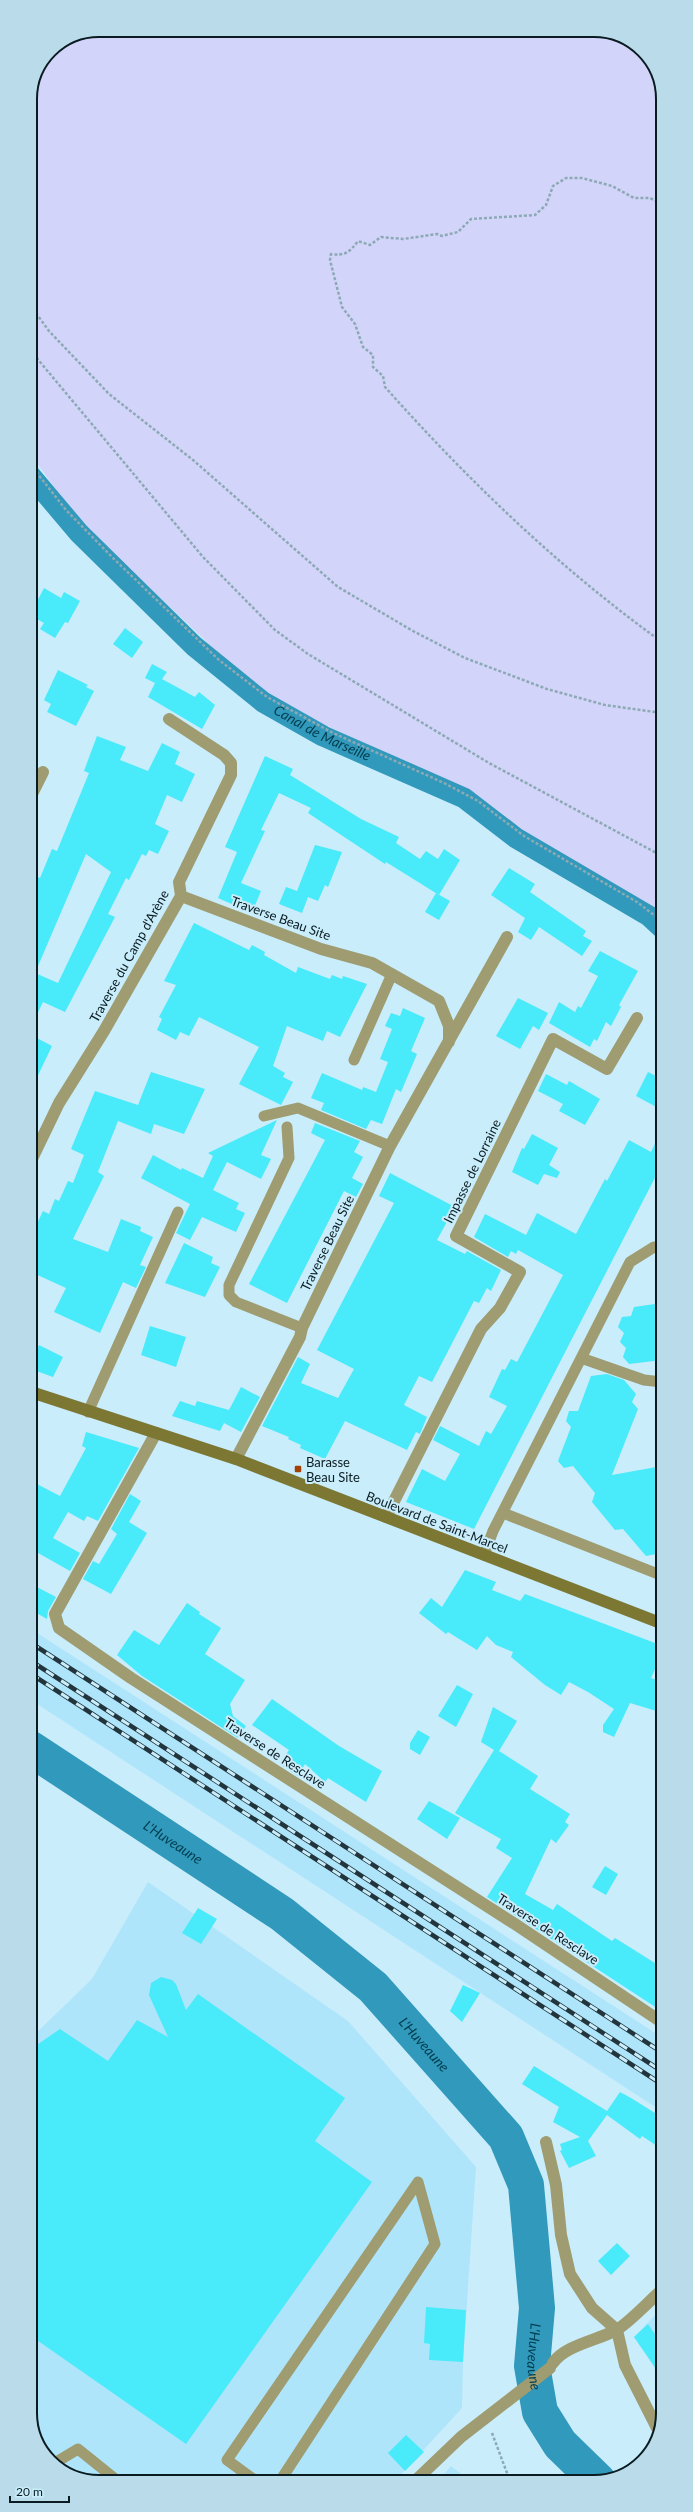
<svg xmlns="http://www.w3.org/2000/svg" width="693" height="2512" font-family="Lato,sans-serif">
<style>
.built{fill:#afe5fa}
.green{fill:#d3d4f9}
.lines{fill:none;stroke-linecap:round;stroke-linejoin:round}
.canal{stroke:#3199bb;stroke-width:21}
.river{stroke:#3199bb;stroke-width:36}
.building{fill:#49eaf9;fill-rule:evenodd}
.path{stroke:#8caab5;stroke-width:2.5;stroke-dasharray:3 2;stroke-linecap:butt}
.lane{stroke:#9f9c71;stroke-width:11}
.street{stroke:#9f9c71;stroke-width:12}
.secondary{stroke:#7d7734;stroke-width:12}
.rail-casing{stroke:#22353c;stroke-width:4.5}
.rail{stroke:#c9edfb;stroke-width:3;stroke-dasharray:9;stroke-linecap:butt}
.poi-dot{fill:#a34004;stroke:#c9edfb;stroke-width:1.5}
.labels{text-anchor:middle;stroke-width:4;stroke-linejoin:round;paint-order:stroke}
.street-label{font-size:13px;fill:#0a1b21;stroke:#c9edfb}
.poi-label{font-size:13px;fill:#0a1b21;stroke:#c9edfb;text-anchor:start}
.water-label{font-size:14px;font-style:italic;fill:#003d4f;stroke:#c9edfb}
.rim{fill:none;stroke:#0a1b21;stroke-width:2}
</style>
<rect width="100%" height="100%" fill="#c9edfb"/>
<path class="built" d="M 31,1629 L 663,2038 L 663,2112 L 31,1700 Z
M 148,1882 L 348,2021 L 476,2167 L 463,2362 L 462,2408 L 395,2481 L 94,2482 L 54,2465 L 31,2427 L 31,2038 L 92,1979 Z
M 663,2307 L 663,2380 L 634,2337 Z
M 451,2466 L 470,2481 L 438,2481 Z"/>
<path class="green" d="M 599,30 L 639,47 L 662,85 L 662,927 L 642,909 L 581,886 L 443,779 L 257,694 L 202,637 L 96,538 L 64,501 L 30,453 L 30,99 C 37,64 43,55 73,35 Z"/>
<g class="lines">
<path class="canal" id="s1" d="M 30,475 L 79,533 L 194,646 L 263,702 L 323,736 L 464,798 L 516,838 L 649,916 L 662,928"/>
<path class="river" id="s2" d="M 31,1749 L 282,1914 L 373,1987 L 506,2137 L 526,2185 L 537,2308 L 532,2366 L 540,2412 L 560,2444 L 598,2481"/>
</g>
<path class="building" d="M 44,588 L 61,598 L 64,592 L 80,601 L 68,623 L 65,622 L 55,638 L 40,629 L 44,623 L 30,615 Z
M 125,628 L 143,642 L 132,658 L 113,644 Z
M 152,664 L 167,672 L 162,679 L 195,697 L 199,692 L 215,705 L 202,729 L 148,697 L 155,683 L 145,678 Z
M 58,670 L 88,685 L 86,687 L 94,691 L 76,726 L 47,712 L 51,704 L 44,700 Z
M 97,736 L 126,747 L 120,760 L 148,771 L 162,743 L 180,752 L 175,764 L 195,774 L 182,802 L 167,795 L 155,824 L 169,831 L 158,854 L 149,850 L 146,856 L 142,854 L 129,880 L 126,878 L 108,914 L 115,917 L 65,1012 L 43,1002 L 31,1027 L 30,909 L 36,897 L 30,894 L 30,873 L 40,878 L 52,849 L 57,851 L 89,773 L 84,771 ZM 86,854 L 111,872 L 58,983 L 35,973 Z
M 265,756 L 293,769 L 290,775 L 361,819 L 399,837 L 396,843 L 420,859 L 426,851 L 438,859 L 444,849 L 460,860 L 439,895 L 386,862 L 385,864 L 308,813 L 311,808 L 279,793 L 261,830 L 265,831 L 241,883 L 261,891 L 252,913 L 218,898 L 237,852 L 225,847 Z
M 315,845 L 342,852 L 328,887 L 325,885 L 318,901 L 308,897 L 302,913 L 279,904 L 286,887 L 297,891 Z
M 509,868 L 535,884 L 530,892 L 586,931 L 583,936 L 592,941 L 582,956 L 539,927 L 531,940 L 518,932 L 525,918 L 491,895 Z
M 436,893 L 450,901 L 439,920 L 425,912 Z
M 194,923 L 249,950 L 252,945 L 265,952 L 264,955 L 296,973 L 298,967 L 330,979 L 332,975 L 342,979 L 343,976 L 367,984 L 340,1037 L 327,1031 L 323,1041 L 287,1026 L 273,1066 L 285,1073 L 283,1077 L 293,1082 L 281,1105 L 239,1084 L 259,1047 L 199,1017 L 189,1036 L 180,1032 L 176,1040 L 157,1030 L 162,1019 L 159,1017 L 176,985 L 164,981 Z
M 600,951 L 638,971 L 619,1005 L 621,1007 L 611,1026 L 606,1022 L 597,1041 L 594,1039 L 590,1047 L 549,1023 L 559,1002 L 575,1012 L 578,1006 L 581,1008 L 598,976 L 588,971 Z
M 518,998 L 548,1013 L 539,1030 L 533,1026 L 520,1049 L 496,1036 Z
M 403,1008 L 425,1018 L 411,1051 L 417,1054 L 401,1092 L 396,1089 L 382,1124 L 371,1120 L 366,1129 L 321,1110 L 324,1103 L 311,1098 L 322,1073 L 362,1090 L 363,1087 L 376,1092 L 388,1062 L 380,1059 L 392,1029 L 385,1026 L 391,1013 L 400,1016 Z
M 31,1035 L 52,1046 L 31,1090 Z
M 151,1072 L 205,1089 L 184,1134 L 154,1124 L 151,1134 L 118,1121 L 98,1172 L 104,1176 L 73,1239 L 108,1252 L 121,1219 L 141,1227 L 140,1231 L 153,1237 L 140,1265 L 146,1267 L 136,1288 L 123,1282 L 100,1333 L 54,1312 L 66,1288 L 31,1272 L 31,1236 L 43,1211 L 49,1214 L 55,1199 L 59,1201 L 68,1181 L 73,1183 L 84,1155 L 71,1149 L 95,1091 L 138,1105 Z
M 648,1072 L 662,1079 L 662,1110 L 636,1096 Z
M 546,1074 L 567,1085 L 569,1081 L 600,1099 L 585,1125 L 559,1111 L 563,1104 L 538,1091 Z
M 277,1120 L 261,1155 L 271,1159 L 261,1179 L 227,1162 L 213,1190 L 239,1203 L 236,1209 L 245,1213 L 236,1232 L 202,1217 L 190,1240 L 176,1233 L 190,1204 L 141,1178 L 153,1155 L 181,1170 L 182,1168 L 203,1178 L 213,1156 L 208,1153 Z
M 315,1123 L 360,1141 L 354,1152 L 363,1157 L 352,1178 L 363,1184 L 356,1197 L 344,1191 L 287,1303 L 249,1284 L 325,1140 L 311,1133 Z
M 662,1129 L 662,1164 L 474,1529 L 406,1502 L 422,1469 L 445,1481 L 460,1454 L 433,1440 L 440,1426 L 479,1446 L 486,1431 L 491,1434 L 507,1406 L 489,1397 L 502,1369 L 505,1370 L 511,1359 L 517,1362 L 563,1275 L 518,1250 L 516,1254 L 511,1251 L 508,1257 L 474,1237 L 485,1214 L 526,1235 L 537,1213 L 576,1234 L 605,1179 L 607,1181 L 629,1140 L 651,1152 Z
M 532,1134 L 558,1148 L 549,1165 L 560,1172 L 557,1178 L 544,1174 L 538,1185 L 512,1172 L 522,1148 L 524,1149 Z
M 390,1173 L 455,1207 L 437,1240 L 465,1254 L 467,1251 L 501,1270 L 491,1291 L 487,1288 L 479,1303 L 474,1301 L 432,1382 L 419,1376 L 404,1405 L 427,1417 L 420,1434 L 416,1432 L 407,1450 L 345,1421 L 325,1459 L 300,1448 L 301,1445 L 288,1439 L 289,1437 L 262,1426 L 298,1357 L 310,1364 L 301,1383 L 338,1398 L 354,1369 L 317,1350 L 394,1203 L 379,1196 Z
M 184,1243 L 213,1257 L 211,1263 L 220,1267 L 205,1297 L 165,1283 Z
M 662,1303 L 662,1360 L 629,1364 L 623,1357 L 626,1348 L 620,1342 L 624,1333 L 618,1327 L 622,1317 L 631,1316 L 634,1307 Z
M 150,1326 L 186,1337 L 176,1367 L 141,1355 Z
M 39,1345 L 63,1357 L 53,1377 L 31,1369 L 31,1362 Z
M 607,1374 L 624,1380 L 636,1394 L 632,1402 L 638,1409 L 612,1475 L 662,1466 L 662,1546 L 659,1546 L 656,1554 L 646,1556 L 623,1529 L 615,1530 L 592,1502 L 595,1493 L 573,1466 L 564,1468 L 558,1461 L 571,1427 L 566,1421 L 569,1411 L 578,1411 L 591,1376 Z
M 241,1387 L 260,1397 L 241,1432 L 224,1423 L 220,1431 L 172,1416 L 180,1401 L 195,1406 L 197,1401 L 229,1410 Z
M 86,1432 L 139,1448 L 98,1521 L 87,1516 L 84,1521 L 68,1512 L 53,1538 L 80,1553 L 70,1571 L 31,1549 L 31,1481 L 60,1496 L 86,1448 L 82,1446 Z
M 130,1494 L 141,1501 L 129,1522 L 147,1533 L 111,1594 L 83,1579 L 93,1561 L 99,1564 L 117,1534 L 111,1529 Z
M 465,1570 L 496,1582 L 492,1590 L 520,1601 L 525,1594 L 663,1646 L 663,1652 L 651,1678 L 663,1682 L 663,1713 L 630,1703 L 614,1737 L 603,1732 L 603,1725 L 614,1709 L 588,1692 L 569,1682 L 561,1695 L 545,1685 L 511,1657 L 513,1652 L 496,1645 L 487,1636 L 477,1650 L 448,1632 L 446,1634 L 419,1613 L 431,1598 L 442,1607 Z
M 31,1584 L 56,1597 L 48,1611 L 47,1619 L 31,1610 Z
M 187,1603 L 200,1612 L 199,1614 L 221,1628 L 205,1654 L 245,1680 L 230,1704 L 233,1716 L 246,1726 L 238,1738 L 142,1676 L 117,1655 L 134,1630 L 159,1645 Z
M 457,1685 L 473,1694 L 456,1727 L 438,1716 Z
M 272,1699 L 339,1746 L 382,1771 L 366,1802 L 328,1778 L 325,1782 L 305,1764 L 298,1776 L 280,1764 L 289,1750 L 252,1725 Z
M 493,1707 L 517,1721 L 499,1751 L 538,1776 L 530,1789 L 570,1814 L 565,1822 L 569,1825 L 556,1843 L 551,1839 L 525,1894 L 553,1910 L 557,1904 L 612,1941 L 615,1938 L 663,1968 L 663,2012 L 487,1897 L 512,1858 L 496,1848 L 501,1839 L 455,1813 L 494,1750 L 481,1742 Z
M 418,1730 L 430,1737 L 420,1755 L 410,1749 L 410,1743 Z
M 429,1801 L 460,1818 L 447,1839 L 417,1819 Z
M 605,1866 L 618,1874 L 606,1895 L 592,1887 Z
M 198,1908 L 217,1919 L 201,1944 L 182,1933 Z
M 161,1977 L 172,1980 L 176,1984 L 186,2010 L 198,1994 L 345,2098 L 315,2141 L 372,2182 L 186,2444 L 31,2336 L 31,2049 L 60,2029 L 108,2061 L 137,2020 L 168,2037 L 149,1995 L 151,1983 Z
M 463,1985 L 480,1993 L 462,2022 L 450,2011 Z
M 534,2066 L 607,2111 L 620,2092 L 631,2098 L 663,2118 L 663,2150 L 642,2136 L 640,2139 L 607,2115 L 588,2141 L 596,2156 L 569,2168 L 560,2151 L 562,2150 L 560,2144 L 580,2137 L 553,2122 L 559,2107 L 522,2084 Z
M 617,2243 L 630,2256 L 611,2275 L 598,2261 Z
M 426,2307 L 466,2310 L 463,2362 L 429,2360 L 430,2344 L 424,2343 Z
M 648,2324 L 663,2346 L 663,2379 L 634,2337 Z
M 406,2435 L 424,2452 L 405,2471 L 388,2453 Z"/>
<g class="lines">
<path class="path" d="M 662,204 L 650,198 L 634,198 L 612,186 L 582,178 L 566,178 L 553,186 L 546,205 L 535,215 L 471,219 L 458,232 L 442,236 L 437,234 L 403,239 L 381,237 L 370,245 L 358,241 C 350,252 345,256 331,254 L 330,260 L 342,307 L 355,324 L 363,347 L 373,355 L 373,367 L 383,376 L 385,387 C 467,479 555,564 655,637 L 662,640
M 30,305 L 49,331 L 109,394 L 193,460 L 338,587 L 413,631 L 465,658 L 547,689 L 605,705 L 662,713
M 30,350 L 203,557 L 275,630 L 308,654 L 489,763 L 662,856
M 30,464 L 66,510 L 113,558 L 219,660 L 267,697 L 333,733 L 444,783 L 478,801 L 524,836 L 637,902 L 662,921
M 492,2433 L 510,2481"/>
<path class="lane" d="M 354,1060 L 392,974
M 264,1116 L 298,1108 L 390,1146
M 287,1127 L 289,1158 L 229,1285 L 229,1295 L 236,1302 L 302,1328
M 581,1358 L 644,1380 L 662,1382
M 88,1412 L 178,1212
M 503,1513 L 663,1576
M 484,1555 L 493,1531 L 630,1262 L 654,1247 L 662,1247
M 53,2464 L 78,2449 L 119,2482
M 256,2481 L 227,2460 L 418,2182
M 280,2481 L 435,2244 L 418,2182"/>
<path class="street" d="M 30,798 L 43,772
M 181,896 L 321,949 L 372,963 L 439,1001 L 449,1026 L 449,1042
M 31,1161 L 59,1103 L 104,1031 L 181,896 L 179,882 L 231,775 L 231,763 L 224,755 L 169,719
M 156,1433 L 55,1614 L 59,1628 L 131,1678 L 515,1924 L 663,2023
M 236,1459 L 300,1337 L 302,1328 L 390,1146 L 507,937
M 386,1517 L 481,1329 L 500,1308 L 520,1272 L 456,1236 L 553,1039 L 607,1069 L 637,1018
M 546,2142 L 556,2185 L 561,2235 L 570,2274 L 592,2308 L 617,2330
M 617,2330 L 625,2365 L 657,2428
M 553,2363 C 565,2345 599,2340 616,2330 C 627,2325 652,2298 663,2289
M 415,2481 L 461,2437 L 550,2368"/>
<path class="secondary" d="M 31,1392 L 236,1459 L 663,1624"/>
<defs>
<path id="rail" d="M 31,1643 L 663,2053
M 31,1661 L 663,2072
M 31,1674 L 663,2085"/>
</defs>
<use href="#rail" class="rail-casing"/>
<use href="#rail" class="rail"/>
</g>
<rect class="poi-dot" x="294" y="1465" width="8" height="8" rx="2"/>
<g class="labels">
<g class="street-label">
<text transform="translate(281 918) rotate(20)" y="5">Traverse Beau Site</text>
<text transform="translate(129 956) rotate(-61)" y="5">Traverse du Camp d'Arène</text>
<text transform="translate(472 1171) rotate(-64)" y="5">Impasse de Lorraine</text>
<text transform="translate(327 1243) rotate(-64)" y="5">Traverse Beau Site</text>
<text transform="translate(437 1522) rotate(21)" y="5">Boulevard de Saint-Marcel</text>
<text transform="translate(275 1753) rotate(33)" y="5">Traverse de Resclave</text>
<text transform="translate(548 1929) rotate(33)" y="5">Traverse de Resclave</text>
</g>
<g class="poi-label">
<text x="306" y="1467">Barasse<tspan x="306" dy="15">Beau Site</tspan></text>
</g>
<g class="water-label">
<text dy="5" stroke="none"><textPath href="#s1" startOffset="393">Canal de Marseille</textPath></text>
<text dy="5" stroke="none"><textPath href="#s2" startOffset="170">L'Huveaune</textPath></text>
<text dy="5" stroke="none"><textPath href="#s2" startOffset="494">L'Huveaune</textPath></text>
<text dy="5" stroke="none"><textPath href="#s2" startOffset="842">L'Huveaune</textPath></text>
</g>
</g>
<path d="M0 0H693V2512H0ZM99 37H594A62 62 0 0 1 656 99V2413A62 62 0 0 1 594 2475H99A62 62 0 0 1 37 2413V99A62 62 0 0 1 99 37Z" fill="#badcea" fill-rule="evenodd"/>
<path class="rim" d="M99 37H594A62 62 0 0 1 656 99V2413A62 62 0 0 1 594 2475H99A62 62 0 0 1 37 2413V99A62 62 0 0 1 99 37Z"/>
<path d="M10 2496v6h59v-6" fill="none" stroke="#0a1b21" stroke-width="2"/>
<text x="16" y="2496" font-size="12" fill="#0a1b21" stroke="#c9edfb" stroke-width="3" paint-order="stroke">20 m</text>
</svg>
